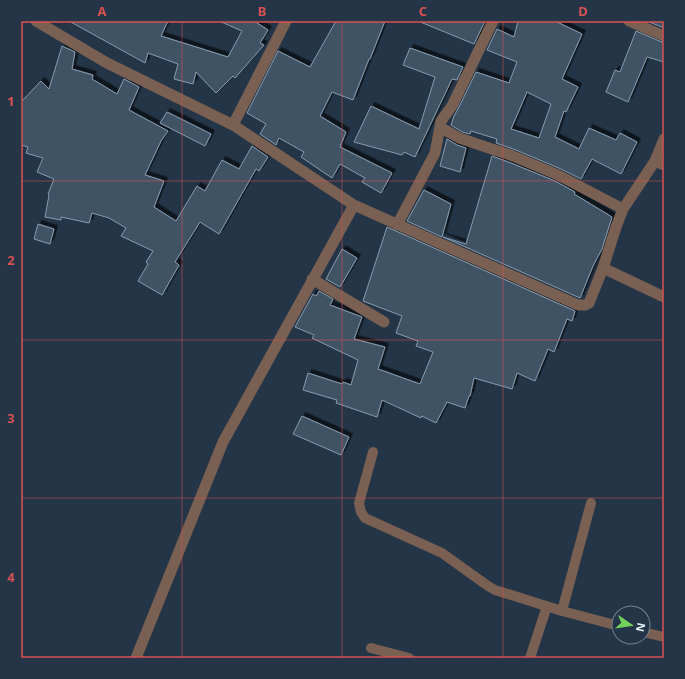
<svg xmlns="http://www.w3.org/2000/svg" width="685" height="679" font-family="'Noto Sans',sans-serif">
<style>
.building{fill:#405365;stroke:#879cb0;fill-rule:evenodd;filter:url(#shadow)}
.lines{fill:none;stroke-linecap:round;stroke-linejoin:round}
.service{stroke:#7a6052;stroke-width:10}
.minor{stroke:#7a6052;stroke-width:11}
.grid{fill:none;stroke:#da5153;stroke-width:1;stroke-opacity:0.55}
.neatline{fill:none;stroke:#da5153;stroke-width:1.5}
.grid-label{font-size:13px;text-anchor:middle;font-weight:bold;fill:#da5153}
</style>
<defs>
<filter id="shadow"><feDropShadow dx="3.5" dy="-3.5" stdDeviation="0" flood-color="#0009"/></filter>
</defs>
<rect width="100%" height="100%" fill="#233546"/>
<path class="building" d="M 69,21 L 168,21 L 161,36 L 228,57 L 242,31 L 219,21 L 254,21 L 268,30 L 260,43 L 264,45 L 235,78 L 233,76 L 216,93 L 196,72 L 193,84 L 174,79 L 178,64 L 148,53 L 145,63 Z
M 336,21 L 385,21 L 370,59 L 369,59 L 353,100 L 332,92 L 320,116 L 346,132 L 340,147 L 392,173 L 381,193 L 362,182 L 365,178 L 340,164 L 332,178 L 301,157 L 304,152 L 279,138 L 276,145 L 260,134 L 266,124 L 247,113 L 278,51 L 310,67 Z
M 418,21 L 482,21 L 484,23 L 474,44 Z
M 518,21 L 555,21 L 582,34 L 562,79 L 578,87 L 566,112 L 564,111 L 555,137 L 579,149 L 589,128 L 616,140 L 620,133 L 637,142 L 621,174 L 592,159 L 581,179 L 561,169 L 516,150 L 496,143 L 497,139 L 471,131 L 470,134 L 462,132 L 451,125 L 454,116 L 458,109 L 476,72 L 509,83 L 517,62 L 487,50 L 497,29 L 514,37 ZM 527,92 L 551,104 L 539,138 L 511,129 Z
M 647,21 L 664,21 L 664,28 Z
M 636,31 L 664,43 L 664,62 L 647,57 L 628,102 L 606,92 L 615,70 L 620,72 Z
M 62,46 L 75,52 L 72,69 L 93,75 L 92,79 L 117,94 L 124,79 L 139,87 L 129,110 L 168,131 L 161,141 L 145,175 L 164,181 L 154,207 L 176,221 L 197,186 L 205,191 L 222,160 L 239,169 L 252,146 L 268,157 L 259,171 L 256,169 L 219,234 L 200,222 L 175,262 L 179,265 L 162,295 L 138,281 L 148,264 L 146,262 L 153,251 L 121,236 L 126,228 L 109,218 L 92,213 L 89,223 L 61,217 L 61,220 L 45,217 L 49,195 L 48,194 L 54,179 L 37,172 L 43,158 L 26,153 L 28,147 L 21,145 L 21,102 L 41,81 L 49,89 Z
M 410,48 L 463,67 L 457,80 L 452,79 L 415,157 L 404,152 L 402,155 L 354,142 L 371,106 L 419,129 L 435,77 L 403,65 Z
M 167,112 L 211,134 L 205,146 L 160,123 Z
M 447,139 L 457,145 L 466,148 L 460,172 L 440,166 Z
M 492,156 L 511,163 L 555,181 L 575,192 L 574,194 L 612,217 L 602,249 L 593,266 L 580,298 L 443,237 L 466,244 Z
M 424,190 L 451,204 L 442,237 L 407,221 Z
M 38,224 L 54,229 L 50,244 L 34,239 Z
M 387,227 L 575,311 L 572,321 L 567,319 L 554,352 L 548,349 L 535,381 L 517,373 L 512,389 L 474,378 L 470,396 L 469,396 L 465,408 L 447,402 L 436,423 L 422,416 L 421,418 L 382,400 L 377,417 L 336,403 L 337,400 L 303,390 L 308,373 L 342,384 L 343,382 L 351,385 L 358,360 L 312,338 L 314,335 L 295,327 L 313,294 L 316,296 L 319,291 L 333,299 L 330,305 L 362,317 L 354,339 L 385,347 L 378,369 L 420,384 L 433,352 L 416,346 L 418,341 L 396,333 L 402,316 L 363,301 Z
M 342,249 L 357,258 L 340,287 L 326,279 Z
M 302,416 L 349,437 L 341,455 L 293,434 Z"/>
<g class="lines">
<path class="service" d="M 373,452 L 359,503 L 361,512 L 365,518 L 442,553 L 488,586 L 495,590 L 562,611 L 619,626
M 562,611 L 591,503
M 643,632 L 664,637
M 371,648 L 409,658
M 530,658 L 547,606"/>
<path class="minor" d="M 36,21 L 107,63 L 233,125 L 354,205 L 578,305 L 585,305 L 589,303 L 603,268 L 664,297
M 629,21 L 664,36
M 233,125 L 286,21
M 440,127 L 459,138 L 513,156 L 558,175 L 623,209 L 616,227 L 603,268
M 664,139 L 655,161 L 664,165
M 623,209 L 655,161
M 397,225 L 435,153 L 441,121 L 452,106 L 493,21
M 312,279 L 384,322
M 136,658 L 223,442 L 354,205"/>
</g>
<path class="grid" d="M 182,21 L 182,658M 342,21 L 342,658M 503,21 L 503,658M 21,181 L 664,181M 21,340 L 664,340M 21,498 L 664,498"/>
<rect width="685" height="679" fill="none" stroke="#233546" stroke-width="44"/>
<g transform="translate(631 625) rotate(103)"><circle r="19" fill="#233546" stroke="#728190"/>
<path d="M0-3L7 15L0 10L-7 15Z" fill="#74d25c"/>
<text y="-6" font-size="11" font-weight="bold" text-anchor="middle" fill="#e9f4ff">N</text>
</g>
<rect x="22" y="22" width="641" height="635" class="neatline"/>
<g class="grid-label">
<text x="102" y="16">A</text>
<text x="262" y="16">B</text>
<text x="423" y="16">C</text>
<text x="583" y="16">D</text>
<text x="11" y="106">1</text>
<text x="11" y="265">2</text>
<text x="11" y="423">3</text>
<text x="11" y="582">4</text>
</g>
</svg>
